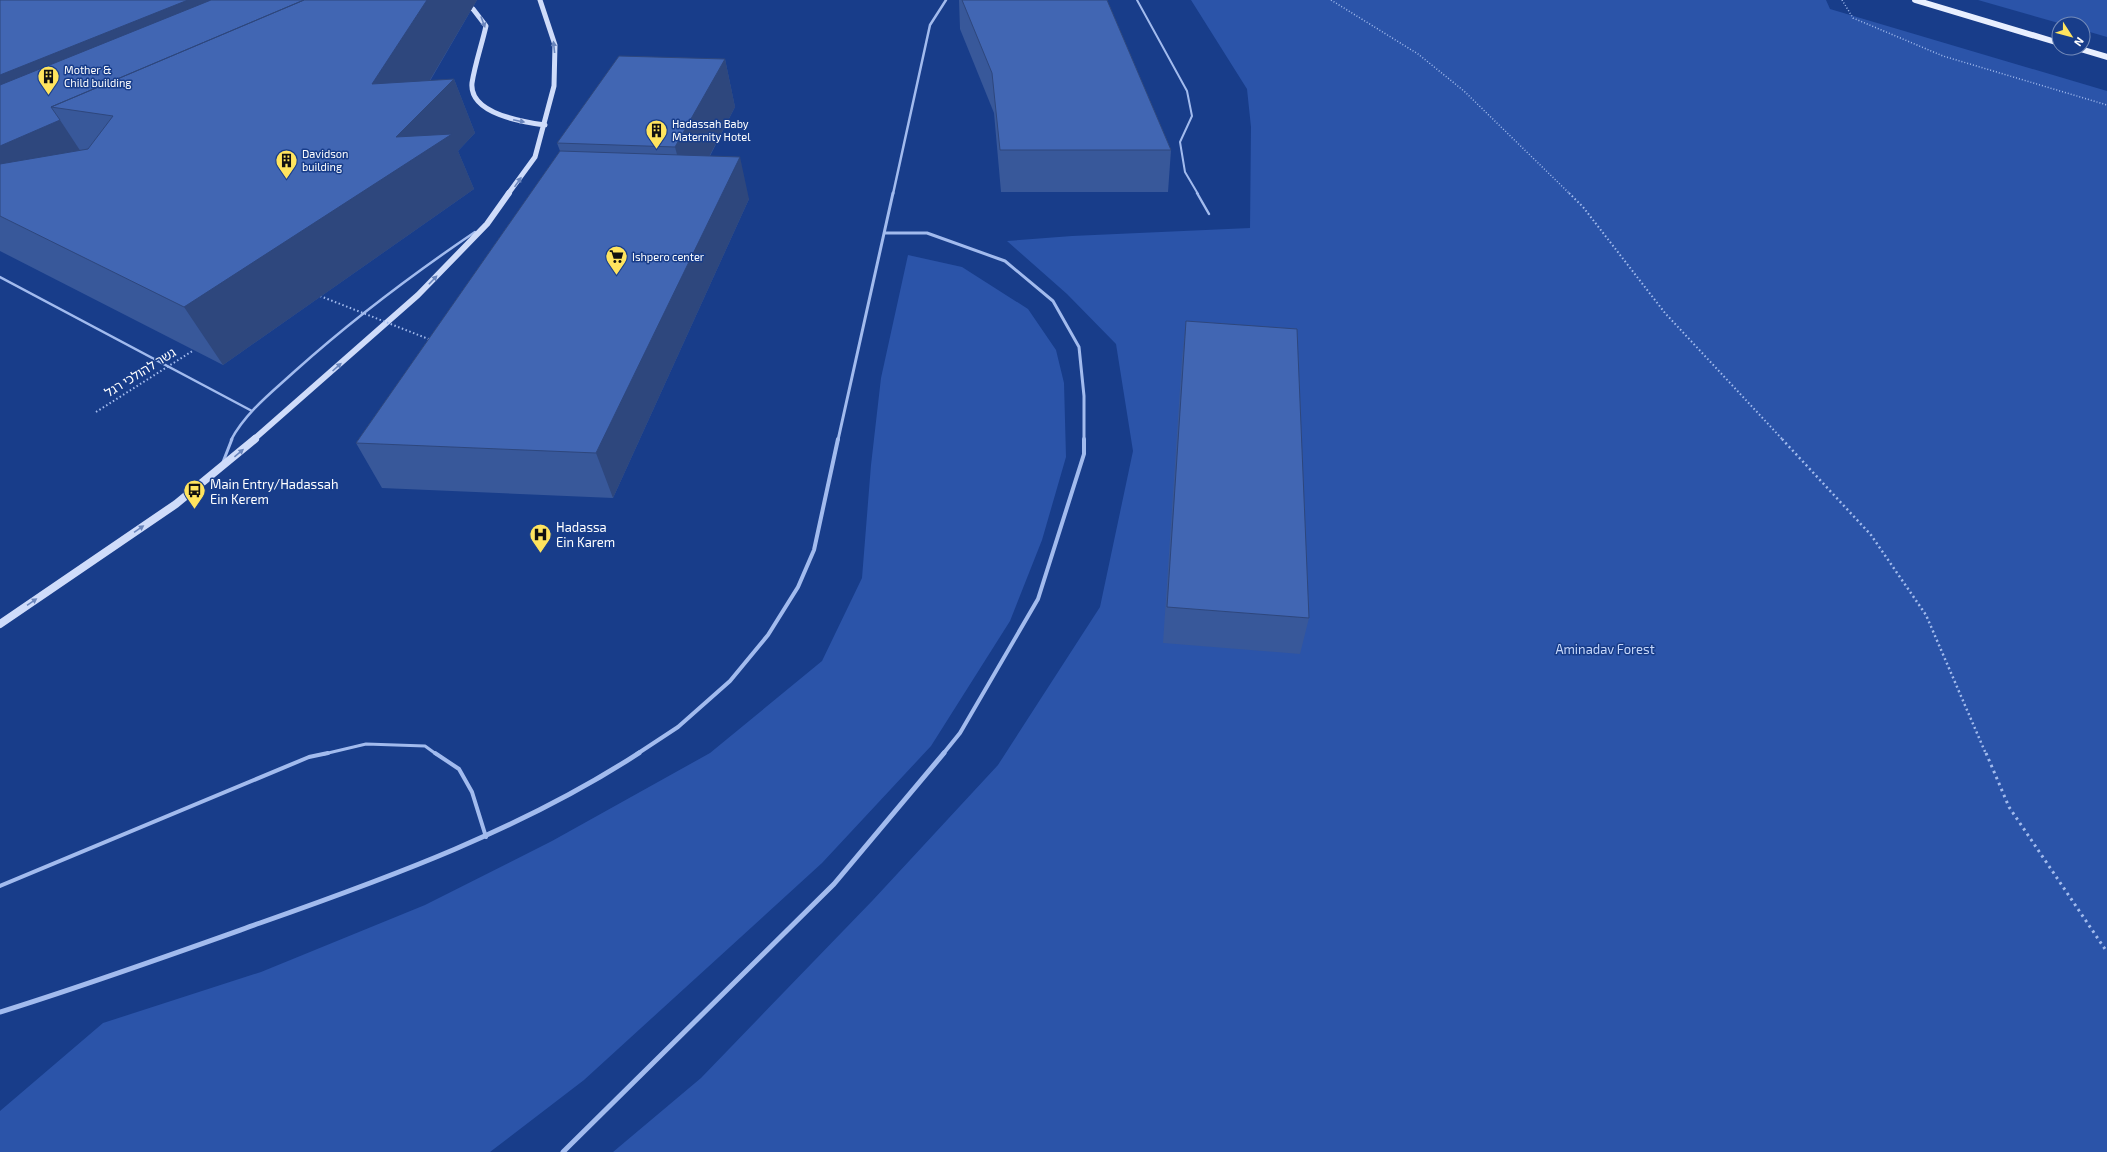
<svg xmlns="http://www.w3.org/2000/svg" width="2107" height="1152" font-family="'Exo 2','Noto Sans Hebrew',sans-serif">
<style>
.green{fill:#2b54a9}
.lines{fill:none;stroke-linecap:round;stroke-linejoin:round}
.path-far3{stroke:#a2bbee;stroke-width:1.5;stroke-dasharray:1 2;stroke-linecap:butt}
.path-far2{stroke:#a2bbee;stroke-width:2;stroke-dasharray:1.5 2.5;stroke-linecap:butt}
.path-far1{stroke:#a2bbee;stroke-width:2.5;stroke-dasharray:2 3;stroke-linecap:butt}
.path{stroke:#a2bbee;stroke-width:3;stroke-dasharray:2.5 4;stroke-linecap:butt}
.lane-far3{stroke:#a2bbee;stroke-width:2}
.lane-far2{stroke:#a2bbee;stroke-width:2.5}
.lane-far1{stroke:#a2bbee;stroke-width:3}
.lane{stroke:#a2bbee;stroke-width:4}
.street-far3{stroke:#a2bbee;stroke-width:2.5}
.street-far2{stroke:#a2bbee;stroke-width:3}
.street-far1{stroke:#a2bbee;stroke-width:4}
.street{stroke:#a2bbee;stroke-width:5}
.secondary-far2{stroke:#cfdcfa;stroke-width:5}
.secondary-far1{stroke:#cfdcfa;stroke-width:6}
.secondary{stroke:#cfdcfa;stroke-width:8}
.primary{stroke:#e8efff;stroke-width:6}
.path-bridge{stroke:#a2bbee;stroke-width:2;stroke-dasharray:1.5 2.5;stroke-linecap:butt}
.wall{fill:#38589a}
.shaded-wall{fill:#2e477d}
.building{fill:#4166b3;stroke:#2e477d}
.oneway{fill:#6a85bc}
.labels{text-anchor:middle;stroke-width:3;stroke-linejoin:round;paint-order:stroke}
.far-poi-label{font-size:11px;fill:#fff;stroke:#183d8a;text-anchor:start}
.street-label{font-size:13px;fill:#fff;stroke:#183d8a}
.poi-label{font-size:13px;fill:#fff;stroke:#183d8a;text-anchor:start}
.park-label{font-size:13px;fill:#c7d8fa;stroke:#183d8a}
</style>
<rect width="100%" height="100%" fill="#183d8a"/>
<path class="green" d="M 1191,0 L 1826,0 L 1830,9 L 2107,91 L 2107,1152 L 613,1152 L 701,1078 L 873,900 L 998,765 L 1100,607 L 1133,451 L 1116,344 L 1067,294 L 1007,241 L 1072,236 L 1250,228 L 1251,127 L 1247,89 Z
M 1978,0 L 2107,0 L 2107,37 L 2083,30 L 2083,24 L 2062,24 Z
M 908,255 L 962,267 L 1028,309 L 1056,350 L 1064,383 L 1066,457 L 1042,540 L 1010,621 L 931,746 L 822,863 L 584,1080 L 490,1152 L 0,1152 L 0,1111 L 103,1023 L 261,972 L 425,905 L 552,841 L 710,753 L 822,661 L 862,578 L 871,465 L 881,378 Z"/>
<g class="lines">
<path class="path-far3" d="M 1331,0 L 1418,54 L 1464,91 L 1570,194
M 1842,0 L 1853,18 L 1943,56 L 2107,105"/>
<path class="path-far2" d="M 1569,193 L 1583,207 L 1665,313 L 1783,440"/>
<path class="path-far1" d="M 1782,439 L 1871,535 L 1926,615 L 1986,754"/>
<path class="path" d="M 1986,753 L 2009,807 L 2107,952"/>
<path class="lane-far3" d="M 1137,0 L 1187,91 L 1192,116 L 1180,142 L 1185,172 L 1198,194"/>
<path class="lane-far2" d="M 1197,193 L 1209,214
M 0,277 L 252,411
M 231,440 C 246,412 272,392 295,371 C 353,319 410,276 475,232"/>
<path class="lane-far1" d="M 223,462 L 232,439
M 324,754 L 366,744 L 425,746 L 436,754"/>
<path class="lane" d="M 435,753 L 459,769 L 472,792 L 486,837
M 0,886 L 309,757 L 328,753"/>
<path class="street-far3" d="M 893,194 L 930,25 L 946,0"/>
<path class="street-far2" d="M 884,233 L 927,233 L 1005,261 L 1053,301 L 1079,347 L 1084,396 L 1084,440
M 838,440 L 893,193"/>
<path class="street-far1" d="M 637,754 L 678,727 L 730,681 L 768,635 L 798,587 L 814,550 L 838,439
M 943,754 L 960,733 L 1038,599 L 1084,454 L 1084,439"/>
<path class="street" d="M 0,1012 C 87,985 173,954 260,923 C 391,877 522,829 639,753
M 563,1152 L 834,884 L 944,753"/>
<path class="secondary-far2" d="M 454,0 L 473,9 L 486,26 C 482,44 475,64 472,83 C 469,114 523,122 545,125
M 508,194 L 535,157 L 554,86 L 555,45 L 540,0"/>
<path class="secondary-far1" d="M 253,440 L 418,295 L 487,224 L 509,193"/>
<path class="secondary" d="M 0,624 L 176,504 L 255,439"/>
<path class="primary" d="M 1915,0 L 2059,43
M 2077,48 L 2107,57"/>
<path class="path-bridge" d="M 320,296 L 431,340
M 96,412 L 194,350"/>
</g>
<path class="wall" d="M 0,0 L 477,0 L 430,81 L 454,79 L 475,133 L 458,151 L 474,189 L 223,365 L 0,251 Z
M 959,0 L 1107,0 L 1171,150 L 1168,192 L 1001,192 L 994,113 L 960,29 Z
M 725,59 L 735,107 L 710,156 L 749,199 L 613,498 L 382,488 L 356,443 L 560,151 L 557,143 Z
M 1186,321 L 1309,618 L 1300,654 L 1163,643 L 1182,358 Z"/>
<path class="shaded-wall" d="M 188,0 L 274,0 L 51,107 L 0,137 L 0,75 Z
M 427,0 L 477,0 L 397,136 L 454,79 L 475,133 L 458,151 L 474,189 L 223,365 L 184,307 L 372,84 Z
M 725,59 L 735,107 L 688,197 L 675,147 Z
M 60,120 L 87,161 L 0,176 L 0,146 Z
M 740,157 L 749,199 L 613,498 L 596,453 Z"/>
<path class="building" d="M 0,0 L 188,0 L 0,75 Z
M 211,0 L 304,0 L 51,107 L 60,120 L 0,146 L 0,85 Z
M 304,0 L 427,0 L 372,84 L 454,79 L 396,137 L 452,134 L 184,307 L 0,216 L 0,164 L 88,149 L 113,116 L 51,107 Z
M 962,0 L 1107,0 L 1171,150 L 1000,150 L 992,73 Z
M 619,56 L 725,59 L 675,147 L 557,143 Z
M 560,151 L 740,157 L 596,453 L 356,443 Z
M 1186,321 L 1297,329 L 1309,618 L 1167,607 Z"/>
<defs><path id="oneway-solid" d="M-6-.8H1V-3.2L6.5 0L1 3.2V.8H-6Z"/></defs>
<g class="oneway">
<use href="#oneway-solid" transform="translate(483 22) rotate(70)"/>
<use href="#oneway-solid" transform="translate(554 47) rotate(-96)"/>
<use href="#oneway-solid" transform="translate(519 121) rotate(12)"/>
<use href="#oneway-solid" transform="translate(518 182) rotate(-55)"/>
<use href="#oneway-solid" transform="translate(433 280) rotate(-46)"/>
<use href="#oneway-solid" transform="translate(337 367) rotate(-42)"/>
<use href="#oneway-solid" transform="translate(239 453) rotate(-40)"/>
<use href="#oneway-solid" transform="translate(139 529) rotate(-34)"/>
<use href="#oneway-solid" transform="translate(32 602) rotate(-34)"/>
</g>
<defs>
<symbol id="building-pin" viewBox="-11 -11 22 30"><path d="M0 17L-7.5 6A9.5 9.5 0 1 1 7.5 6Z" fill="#ffe45e" stroke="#183d8a"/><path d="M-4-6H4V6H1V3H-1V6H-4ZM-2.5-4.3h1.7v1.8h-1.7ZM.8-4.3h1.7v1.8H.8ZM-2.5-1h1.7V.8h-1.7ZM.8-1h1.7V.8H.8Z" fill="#111"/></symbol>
<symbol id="supermarket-pin" viewBox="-11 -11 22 30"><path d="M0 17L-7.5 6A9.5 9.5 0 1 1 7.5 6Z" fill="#ffe45e" stroke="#183d8a"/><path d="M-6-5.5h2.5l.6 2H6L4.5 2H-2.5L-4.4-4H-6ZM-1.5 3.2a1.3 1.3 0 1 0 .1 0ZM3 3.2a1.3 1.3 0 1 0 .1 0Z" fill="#111"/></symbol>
<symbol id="bus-pin" viewBox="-11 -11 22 30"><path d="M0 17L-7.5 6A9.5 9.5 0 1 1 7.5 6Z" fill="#ffe45e" stroke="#183d8a"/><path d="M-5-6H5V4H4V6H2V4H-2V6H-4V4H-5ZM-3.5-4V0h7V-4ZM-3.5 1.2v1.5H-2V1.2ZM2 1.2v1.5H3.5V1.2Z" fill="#111"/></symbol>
<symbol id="hospital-pin" viewBox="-11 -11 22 30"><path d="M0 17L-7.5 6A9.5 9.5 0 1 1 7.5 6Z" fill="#ffe45e" stroke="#183d8a"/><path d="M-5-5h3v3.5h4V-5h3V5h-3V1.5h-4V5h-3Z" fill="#111"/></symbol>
</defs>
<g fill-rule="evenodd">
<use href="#building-pin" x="36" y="64" width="25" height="34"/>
<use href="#building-pin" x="644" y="118" width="25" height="34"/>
<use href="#building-pin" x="274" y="148" width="25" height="34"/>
<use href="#supermarket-pin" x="604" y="244" width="25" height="34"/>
<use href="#bus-pin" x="182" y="478" width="25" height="34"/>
<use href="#hospital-pin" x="528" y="522" width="25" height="34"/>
</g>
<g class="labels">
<g class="far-poi-label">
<text x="64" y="74">Mother &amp;<tspan x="64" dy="13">Child building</tspan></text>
<text x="672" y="128">Hadassah Baby<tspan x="672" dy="13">Maternity Hotel</tspan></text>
<text x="302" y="158">Davidson<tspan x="302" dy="13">building</tspan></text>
<text x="632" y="261">Ishpero center</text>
</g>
<g class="street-label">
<text transform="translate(140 372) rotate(-32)" y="5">גשר להולכי רגל</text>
</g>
<g class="poi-label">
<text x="210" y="489">Main Entry/Hadassah<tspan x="210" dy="15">Ein Kerem</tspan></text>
<text x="556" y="532">Hadassa<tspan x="556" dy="15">Ein Karem</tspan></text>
</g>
<g class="park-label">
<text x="1605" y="654">Aminadav Forest</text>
</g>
</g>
<g transform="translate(2071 36) rotate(126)"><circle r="19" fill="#183d8a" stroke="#748bb9"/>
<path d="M0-3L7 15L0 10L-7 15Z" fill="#ffe45e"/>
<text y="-6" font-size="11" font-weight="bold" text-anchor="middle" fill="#ffffff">N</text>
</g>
</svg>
